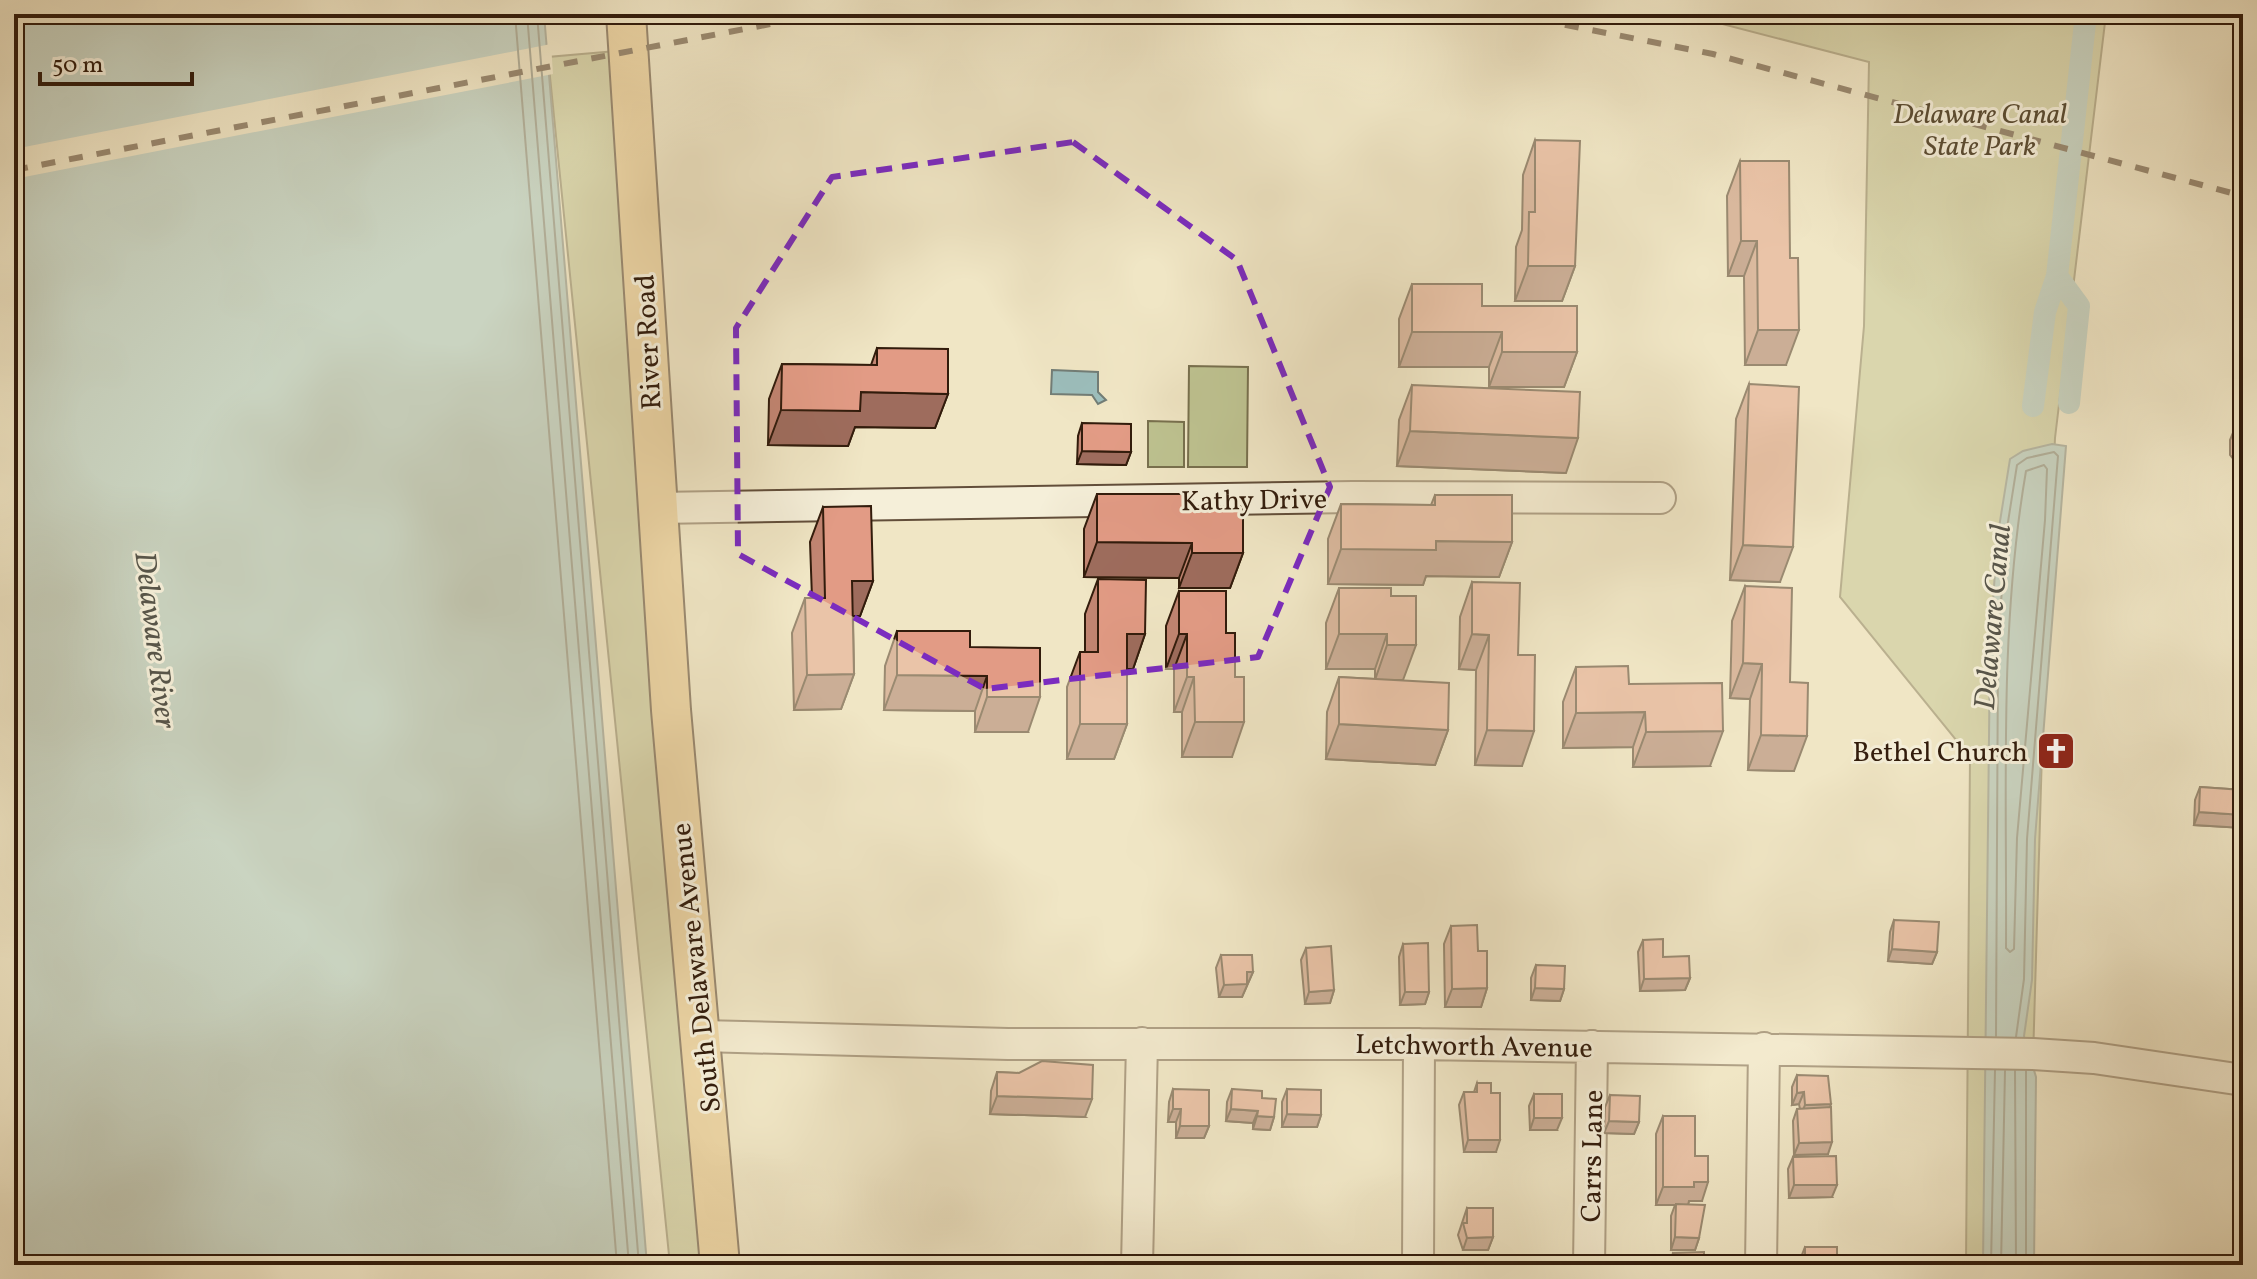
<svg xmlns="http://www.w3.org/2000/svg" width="2257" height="1279" font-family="Vollkorn,serif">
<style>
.green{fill:#bec391;stroke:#78704e;stroke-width:2}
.water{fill:#9cbebc;stroke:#727d76;stroke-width:2}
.pier{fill:#f0e6c5}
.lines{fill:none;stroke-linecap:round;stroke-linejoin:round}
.shore{stroke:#676d64;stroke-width:2}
.canal{stroke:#9cbebc;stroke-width:22}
.minor-casing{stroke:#624e3a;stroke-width:34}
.major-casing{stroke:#321c0c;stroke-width:42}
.minor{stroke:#f5efd9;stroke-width:30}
.major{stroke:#e8c382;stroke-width:38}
.rail{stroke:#321c0c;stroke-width:6;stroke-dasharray:14 14;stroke-linecap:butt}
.wall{fill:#c28572;stroke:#321c0c;stroke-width:2}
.shaded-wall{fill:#9e6c5d;stroke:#321c0c;stroke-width:2}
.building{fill:#e29b85;stroke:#321c0c;stroke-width:2}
.marked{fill:none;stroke:#7b2cbf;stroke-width:6;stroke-dasharray:16 10;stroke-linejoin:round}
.labels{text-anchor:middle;stroke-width:6;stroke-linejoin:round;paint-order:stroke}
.park-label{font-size:28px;font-style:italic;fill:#5c4e34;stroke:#f5efd9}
.street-label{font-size:28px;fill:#321c0c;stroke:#f5efd9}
.poi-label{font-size:28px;fill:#321c0c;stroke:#f5efd9;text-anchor:end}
.water-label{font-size:30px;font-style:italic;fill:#57554a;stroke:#f5efd9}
</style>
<rect width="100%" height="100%" fill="#f0e6c5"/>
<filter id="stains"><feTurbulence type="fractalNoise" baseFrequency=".0025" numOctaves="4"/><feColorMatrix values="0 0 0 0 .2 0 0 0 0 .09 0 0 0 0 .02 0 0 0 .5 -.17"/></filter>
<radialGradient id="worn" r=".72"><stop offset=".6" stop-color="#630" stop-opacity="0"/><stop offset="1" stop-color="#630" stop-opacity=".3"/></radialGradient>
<path class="green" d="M 1684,14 L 2106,14 L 2055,438 L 2044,683 L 2027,1265 L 1966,1265 L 1970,757 L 1840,597 L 1864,326 L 1869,62 Z
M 627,50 L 718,1265 L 670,1265 L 548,57 Z
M 1189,366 L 1248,367 L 1247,467 L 1188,467 Z
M 1148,421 L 1184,422 L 1184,467 L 1148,467 Z"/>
<path class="water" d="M 14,14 L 544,14 L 647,1265 L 14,1265 Z
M 1052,370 L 1098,372 L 1098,392 L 1106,400 L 1098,404 L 1092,395 L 1051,394 Z
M 2052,444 L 2066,446 L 2035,839 L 2032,980 L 2024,1036 L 2036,1077 L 2034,1265 L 1983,1265 L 1990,650 L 1997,540 L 2010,459 L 2023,451 Z"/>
<path class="pier" d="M 551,44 L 553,74 L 14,179 L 14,149 Z"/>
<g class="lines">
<path class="shore" d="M 515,14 L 617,1265
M 527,14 L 629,1265
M 537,14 L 639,1265
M 2044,465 L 2047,469 L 2045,520 L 2017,838 L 2014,949 L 2010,952 L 2006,948 C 2007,790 1999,628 2026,471 Z
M 1996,1036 L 1998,650 L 2005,541 L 2017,465 L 2027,458 L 2054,452 L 2058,456 L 2027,839 L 2024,979 L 2016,1037
M 2015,1071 L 2016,1265
M 1991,1265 L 1995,1070
M 2001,1265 L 2005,1071
M 2026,1265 L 2026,1071"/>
<path class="canal" d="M 2057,276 L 2079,306 L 2069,403
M 2033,406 L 2045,312 L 2057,276 L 2086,14"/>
<defs>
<path id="minor" d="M 657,508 L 1353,497 L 1660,498
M 702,1036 L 1008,1044 L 1419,1044 L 2033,1054 L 2094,1058 L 2243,1080
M 1137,1265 L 1142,1043
M 1418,1265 L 1419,1044
M 1589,1265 L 1592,1046
M 1761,1265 L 1764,1048"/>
<path id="major" d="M 626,14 L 671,710 L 720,1265"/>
</defs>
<use href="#minor" class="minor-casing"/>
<use href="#major" class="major-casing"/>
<use href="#minor" class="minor"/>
<use href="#major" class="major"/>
<path class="rail" d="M 1510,14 L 1713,54 L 2243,196
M 14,170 L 822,14"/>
</g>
<path class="wall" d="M 1535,140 L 1575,266 L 1562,301 L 1515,301 L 1516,247 L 1522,230 L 1523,175 Z
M 1740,161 L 1786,365 L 1745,365 L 1744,276 L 1728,276 L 1727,196 Z
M 1412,284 L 1482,306 L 1577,352 L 1564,387 L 1489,387 L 1489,367 L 1399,367 L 1399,319 Z
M 877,348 L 948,394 L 935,428 L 855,427 L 848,446 L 768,445 L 769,399 L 782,364 L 871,365 Z
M 1749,384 L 1780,582 L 1730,580 L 1736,419 Z
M 1412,385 L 1566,473 L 1397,466 L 1399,420 Z
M 2243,418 L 2243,466 L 2239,466 L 2230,455 L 2230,440 L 2235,428 Z
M 1082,423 L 1131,452 L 1126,465 L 1077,464 L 1078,436 Z
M 1097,494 L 1193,506 L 1243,553 L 1230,588 L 1179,588 L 1179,578 L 1084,577 L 1084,529 Z
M 1435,495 L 1512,542 L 1499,577 L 1426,576 L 1423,585 L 1328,584 L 1328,539 L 1341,504 L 1431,505 Z
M 823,507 L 873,581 L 860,616 L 853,616 L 854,674 L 841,709 L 794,710 L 792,633 L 805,598 L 812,598 L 810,542 Z
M 1098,579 L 1145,634 L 1133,669 L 1127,669 L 1127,724 L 1114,759 L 1067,759 L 1067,687 L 1080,652 L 1085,652 L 1085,614 Z
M 1472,582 L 1518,655 L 1522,766 L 1475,765 L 1476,670 L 1459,669 L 1460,617 Z
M 1745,586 L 1790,682 L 1794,771 L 1748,770 L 1750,699 L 1730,698 L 1732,621 Z
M 1339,588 L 1391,596 L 1403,680 L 1389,680 L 1448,730 L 1435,765 L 1326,759 L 1327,712 L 1339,677 L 1375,679 L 1375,669 L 1326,669 L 1326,623 Z
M 1179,591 L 1226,633 L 1232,757 L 1182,757 L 1182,712 L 1174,712 L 1174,669 L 1166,669 L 1166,626 Z
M 897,631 L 970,647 L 1028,732 L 975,732 L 975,711 L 884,710 L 885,666 Z
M 1576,667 L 1629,684 L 1710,766 L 1633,767 L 1633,747 L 1563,748 L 1563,702 Z
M 2200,787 L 2243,790 L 2243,828 L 2194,825 L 2195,800 Z
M 1894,920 L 1937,952 L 1932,964 L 1888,961 L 1890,932 Z
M 1451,926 L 1478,951 L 1487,988 L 1481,1007 L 1445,1007 L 1444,944 Z
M 1643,940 L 1690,978 L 1685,990 L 1640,991 L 1638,952 Z
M 1403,944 L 1429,992 L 1425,1004 L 1400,1005 L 1399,957 Z
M 1306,948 L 1334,990 L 1330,1003 L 1305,1004 L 1301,960 Z
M 1221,955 L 1253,972 L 1242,997 L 1219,997 L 1216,968 Z
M 1536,965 L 1564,989 L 1560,1001 L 1531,1000 L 1531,978 Z
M 997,1072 L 1019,1073 L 1085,1117 L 990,1114 L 991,1091 Z
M 1797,1075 L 1830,1107 L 1828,1154 L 1794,1155 L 1793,1121 L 1797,1109 L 1800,1109 L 1799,1104 L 1792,1105 L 1792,1087 Z
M 1477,1083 L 1496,1152 L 1464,1152 L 1459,1105 L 1464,1092 L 1474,1092 Z
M 1173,1089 L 1209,1126 L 1204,1138 L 1176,1138 L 1176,1122 L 1168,1122 L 1169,1102 Z
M 1232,1089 L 1262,1098 L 1274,1117 L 1270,1130 L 1253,1129 L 1253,1123 L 1226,1121 L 1227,1102 Z
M 1287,1089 L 1321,1115 L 1317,1127 L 1282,1127 L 1282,1102 Z
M 1534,1094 L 1557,1130 L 1530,1130 L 1529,1106 Z
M 1610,1095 L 1639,1122 L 1634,1134 L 1604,1133 L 1605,1107 Z
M 1663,1116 L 1695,1156 L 1702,1201 L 1689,1201 L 1688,1204 L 1699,1238 L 1695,1250 L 1671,1250 L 1671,1216 L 1675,1205 L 1656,1205 L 1656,1134 Z
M 1793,1157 L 1832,1197 L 1789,1198 L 1788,1169 Z
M 1467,1208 L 1493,1237 L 1488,1250 L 1463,1250 L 1458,1235 Z
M 1805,1247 L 1837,1265 L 1800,1265 L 1800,1260 Z
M 1673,1253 L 1704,1265 L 1669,1265 Z"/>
<path class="shaded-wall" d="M 1741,241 L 1757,241 L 1744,276 L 1728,276 Z
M 1528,266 L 1575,266 L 1562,301 L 1515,301 Z
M 1758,330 L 1799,330 L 1786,365 L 1745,365 Z
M 1412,332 L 1502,332 L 1489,367 L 1399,367 Z
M 1502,352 L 1577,352 L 1564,387 L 1489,387 Z
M 861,392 L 948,394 L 935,428 L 855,427 L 848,446 L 768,445 L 781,410 Z
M 1410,431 L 1578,438 L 1566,473 L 1397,466 Z
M 1082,451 L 1131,452 L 1126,465 L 1077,464 Z
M 1436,541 L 1512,542 L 1499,577 L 1426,576 L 1423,585 L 1328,584 L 1341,549 Z
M 1097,542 L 1192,543 L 1179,578 L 1084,577 Z
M 1743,545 L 1793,547 L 1780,582 L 1730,580 Z
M 1192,553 L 1243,553 L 1230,588 L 1179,588 Z
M 852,581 L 873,581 L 860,616 L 839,616 Z
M 1127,634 L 1145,634 L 1133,669 L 1114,669 Z
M 1179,634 L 1187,634 L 1174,669 L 1166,669 Z
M 1339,634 L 1387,634 L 1375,669 L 1326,669 Z
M 1472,634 L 1489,635 L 1476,670 L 1459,669 Z
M 1387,645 L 1416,645 L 1403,680 L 1375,680 Z
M 1743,663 L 1762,664 L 1750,699 L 1730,698 Z
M 854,674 L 841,709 L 794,710 L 807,675 Z
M 897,675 L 987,676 L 975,711 L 884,710 Z
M 1187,677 L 1194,677 L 1182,712 L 1174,712 Z
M 987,697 L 1040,697 L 1028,732 L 975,732 Z
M 1645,712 L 1633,747 L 1563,748 L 1576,713 Z
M 1195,722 L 1244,722 L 1232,757 L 1182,757 Z
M 1080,724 L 1127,724 L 1114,759 L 1067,759 Z
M 1339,724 L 1448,730 L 1435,765 L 1326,759 Z
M 1487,730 L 1534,731 L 1522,766 L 1475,765 Z
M 1723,731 L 1710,766 L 1633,767 L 1646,732 Z
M 1761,735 L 1807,736 L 1794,771 L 1748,770 Z
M 2199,812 L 2243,815 L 2243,828 L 2194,825 Z
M 1892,949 L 1937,952 L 1932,964 L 1888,961 Z
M 1247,972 L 1253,972 L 1242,997 L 1219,997 L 1224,985 Z
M 1690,978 L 1685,990 L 1640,991 L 1644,979 Z
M 1487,988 L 1481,1007 L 1445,1007 L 1452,989 Z
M 1535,988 L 1564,989 L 1560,1001 L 1531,1000 Z
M 1334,990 L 1330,1003 L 1305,1004 L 1309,992 Z
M 1405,992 L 1429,992 L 1425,1004 L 1400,1005 Z
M 1804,1092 L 1799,1104 L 1792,1105 L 1797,1093 Z
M 997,1096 L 1092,1099 L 1085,1117 L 990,1114 Z
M 1831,1104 L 1827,1117 L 1800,1117 L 1805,1105 Z
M 1173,1109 L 1181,1109 L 1176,1122 L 1168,1122 Z
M 1231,1109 L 1258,1111 L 1253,1123 L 1226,1121 Z
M 1287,1114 L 1321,1115 L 1317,1127 L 1282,1127 Z
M 1257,1116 L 1274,1117 L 1270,1130 L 1253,1129 Z
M 1534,1118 L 1562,1118 L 1557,1130 L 1530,1130 Z
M 1609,1121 L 1639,1122 L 1634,1134 L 1604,1133 Z
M 1180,1126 L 1209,1126 L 1204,1138 L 1176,1138 Z
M 1468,1140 L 1500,1140 L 1496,1152 L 1464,1152 Z
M 1832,1142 L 1828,1154 L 1794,1155 L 1799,1143 Z
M 1694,1182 L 1708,1182 L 1702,1201 L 1689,1201 L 1688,1205 L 1656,1205 L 1663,1187 Z
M 1794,1185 L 1837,1185 L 1832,1197 L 1789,1198 Z
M 1493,1237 L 1488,1250 L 1463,1250 L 1467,1238 Z
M 1675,1237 L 1699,1238 L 1695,1250 L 1671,1250 Z"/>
<path class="building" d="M 1535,140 L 1580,141 L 1575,266 L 1528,266 L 1529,212 L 1535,212 Z
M 1740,161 L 1789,161 L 1790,258 L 1798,258 L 1799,330 L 1758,330 L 1757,241 L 1741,241 Z
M 1412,284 L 1482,284 L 1482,306 L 1577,306 L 1577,352 L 1502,352 L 1502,332 L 1412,332 Z
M 877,348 L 948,349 L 948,394 L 861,392 L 860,411 L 781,410 L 782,364 L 877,365 Z
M 1749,384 L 1799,387 L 1793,547 L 1743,545 Z
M 1412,385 L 1580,392 L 1578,438 L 1410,431 Z
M 2243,418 L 2243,453 L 2235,443 L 2235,428 Z
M 1082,423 L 1131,424 L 1131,452 L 1082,451 Z
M 1097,494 L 1193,494 L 1193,506 L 1243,506 L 1243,553 L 1192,553 L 1192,543 L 1097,542 Z
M 1435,495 L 1512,495 L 1512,542 L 1436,541 L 1436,550 L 1341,549 L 1341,504 L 1435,505 Z
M 871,506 L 873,581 L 852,581 L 854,674 L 807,675 L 805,598 L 825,598 L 823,507 Z
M 1098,579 L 1146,580 L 1145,634 L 1127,634 L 1127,724 L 1080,724 L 1080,652 L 1098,652 Z
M 1472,582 L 1520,583 L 1518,655 L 1535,655 L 1534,731 L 1487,730 L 1489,635 L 1472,634 Z
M 1745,586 L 1792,588 L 1790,682 L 1808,683 L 1807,736 L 1761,735 L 1762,664 L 1743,663 Z
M 1339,588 L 1391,588 L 1391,596 L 1416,596 L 1416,645 L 1387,645 L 1387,634 L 1339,634 Z
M 1179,591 L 1226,591 L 1226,633 L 1235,633 L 1235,677 L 1244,677 L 1244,722 L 1195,722 L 1194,677 L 1187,677 L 1187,634 L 1179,634 Z
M 897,631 L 970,631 L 970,647 L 1040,648 L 1040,697 L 987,697 L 987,676 L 897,675 Z
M 1628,666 L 1629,684 L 1722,683 L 1723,731 L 1646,732 L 1645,712 L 1576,713 L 1576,667 Z
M 1339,677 L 1449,683 L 1448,730 L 1339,724 Z
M 2200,787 L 2243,790 L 2243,815 L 2199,812 Z
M 1894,920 L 1939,922 L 1937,952 L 1892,949 Z
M 1477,925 L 1478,951 L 1487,951 L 1487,988 L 1452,989 L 1451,926 Z
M 1663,939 L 1663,957 L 1689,956 L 1690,978 L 1644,979 L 1643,940 Z
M 1428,943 L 1429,992 L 1405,992 L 1403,944 Z
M 1331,946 L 1334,990 L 1309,992 L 1306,948 Z
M 1221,955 L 1252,955 L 1253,972 L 1247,972 L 1247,984 L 1224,985 Z
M 1536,965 L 1565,966 L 1564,989 L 1535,988 Z
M 1042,1061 L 1093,1065 L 1092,1099 L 997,1096 L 997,1072 L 1019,1073 Z
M 1797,1075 L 1828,1076 L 1831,1104 L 1805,1105 L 1804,1092 L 1797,1093 Z
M 1477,1083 L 1491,1083 L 1491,1093 L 1500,1093 L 1500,1140 L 1468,1140 L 1464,1092 L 1477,1092 Z
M 1173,1089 L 1209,1090 L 1209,1126 L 1180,1126 L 1181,1109 L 1173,1109 Z
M 1232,1089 L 1262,1091 L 1262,1098 L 1276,1099 L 1274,1117 L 1257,1116 L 1258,1111 L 1231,1109 Z
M 1287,1089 L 1321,1090 L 1321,1115 L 1287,1114 Z
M 1534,1094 L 1562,1094 L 1562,1118 L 1534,1118 Z
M 1610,1095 L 1640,1096 L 1639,1122 L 1609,1121 Z
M 1831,1107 L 1832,1142 L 1799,1143 L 1797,1109 Z
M 1663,1116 L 1695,1116 L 1695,1156 L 1708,1156 L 1708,1182 L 1694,1182 L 1694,1187 L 1663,1187 Z
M 1836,1156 L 1837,1185 L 1794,1185 L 1793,1157 Z
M 1676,1204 L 1705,1205 L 1699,1238 L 1675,1237 Z
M 1467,1208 L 1493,1208 L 1493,1237 L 1467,1238 L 1463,1223 L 1467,1223 Z
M 1805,1247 L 1837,1247 L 1837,1265 L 1805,1265 Z
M 1704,1252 L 1704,1265 L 1674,1265 L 1673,1253 Z"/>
<path d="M0 0H2257V1279H0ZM 1073,142 L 1237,260 L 1330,487 L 1258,657 L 985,689 L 738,554 L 736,328 L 832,177 Z" fill="#f0e6c5" fill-opacity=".55" fill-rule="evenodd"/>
<path class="marked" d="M 1073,142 L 1237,260 L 1330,487 L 1258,657 L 985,689 L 738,554 L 736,328 L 832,177 Z"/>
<defs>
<symbol id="church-square" viewBox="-11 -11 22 22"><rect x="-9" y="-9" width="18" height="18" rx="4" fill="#8f2418" stroke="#f5efd9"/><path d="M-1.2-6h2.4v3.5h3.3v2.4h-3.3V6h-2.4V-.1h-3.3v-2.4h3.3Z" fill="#fff"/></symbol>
</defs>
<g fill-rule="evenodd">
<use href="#church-square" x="2034" y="729" width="44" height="44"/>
</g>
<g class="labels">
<g class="park-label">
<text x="1980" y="123">Delaware Canal<tspan x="1980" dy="32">State Park</tspan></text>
</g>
<g class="street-label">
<text transform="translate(647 342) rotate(-93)" y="10">River Road</text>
<text transform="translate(1254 499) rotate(-1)" y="10">Kathy Drive</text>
<text transform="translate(695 968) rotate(-96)" y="10">South Delaware Avenue</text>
<text transform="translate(1474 1045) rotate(1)" y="10">Letchworth Avenue</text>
<text transform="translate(1591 1156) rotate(-89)" y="10">Carrs Lane</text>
</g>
<g class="poi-label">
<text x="2028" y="761">Bethel Church</text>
</g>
<g class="water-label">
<text transform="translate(1992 617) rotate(-85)" y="10">Delaware Canal</text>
<text transform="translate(156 640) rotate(83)" y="10">Delaware River</text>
</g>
</g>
<rect width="2257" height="1279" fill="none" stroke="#f0e6c5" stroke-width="48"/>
<rect x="16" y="16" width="2225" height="1247" fill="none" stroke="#321c0c" stroke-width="4"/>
<rect x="24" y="24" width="2209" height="1231" fill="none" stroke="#321c0c" stroke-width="2"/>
<path d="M40 72v12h152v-12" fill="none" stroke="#321c0c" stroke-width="4"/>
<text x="52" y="72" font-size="24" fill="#321c0c" stroke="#f5efd9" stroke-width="6" paint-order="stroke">50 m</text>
<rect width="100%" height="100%" filter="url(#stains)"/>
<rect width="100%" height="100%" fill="url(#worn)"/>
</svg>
